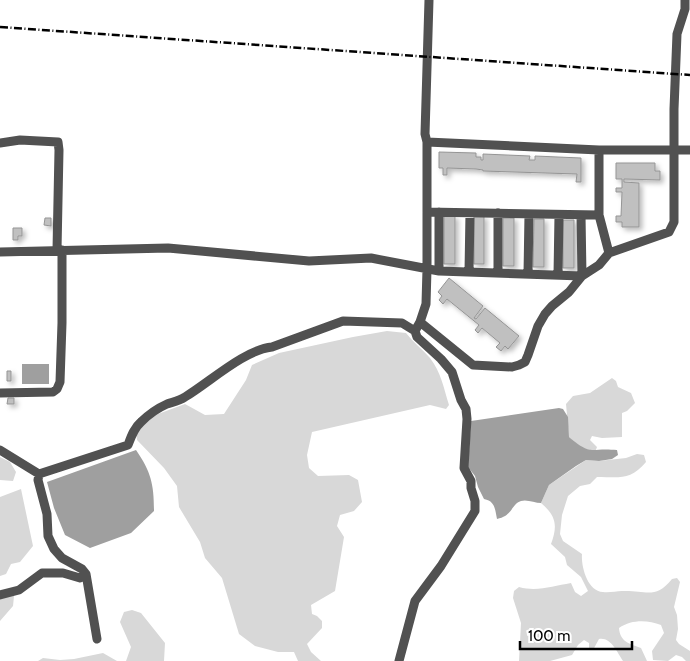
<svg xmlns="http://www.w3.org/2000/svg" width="690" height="661" font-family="Cabin,sans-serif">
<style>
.green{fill:#d8d8d8}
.water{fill:#9f9f9f}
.building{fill:#c0c0c0;stroke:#959595;filter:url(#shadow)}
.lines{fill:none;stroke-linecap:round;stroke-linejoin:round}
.minor{stroke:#515151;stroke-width:9}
.rail{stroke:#000;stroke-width:2.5;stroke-dasharray:8 2.5 1 2.5;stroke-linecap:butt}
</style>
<defs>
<filter id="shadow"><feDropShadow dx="3" dy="3" stdDeviation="2.5" flood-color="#0004"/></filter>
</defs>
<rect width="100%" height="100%" fill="#fff"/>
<path class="green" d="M 387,331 L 406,333 C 413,342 422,349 430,358 C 441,372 444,389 449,405 L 446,409 L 430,405 L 312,432 L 307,455 L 309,468 L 318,476 L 349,475 L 358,480 L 362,502 L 354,511 L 340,515 L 337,526 L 344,537 L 335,591 L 311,605 L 312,614 L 317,616 L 322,621 L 322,628 L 307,644 L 311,652 L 321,661 L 298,661 L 294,652 L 278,652 L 255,646 L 239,634 L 222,578 L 205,558 L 200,542 L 179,507 L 177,486 L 164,468 L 137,440 L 136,432 L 142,422 L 158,414 L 185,404 L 205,415 L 224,414 L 246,380 L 252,365 L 279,353 L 353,337 Z
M 612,378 L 616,381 L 618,387 L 631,393 L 635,403 L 627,411 L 622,413 L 622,437 L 602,438 L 592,436 L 590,440 L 597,447 L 595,452 L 583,449 L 569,437 L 566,404 L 573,396 L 590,393 Z
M 637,454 L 644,455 L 646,462 C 630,481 619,477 597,477 L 590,484 L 580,486 L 568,496 L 562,515 L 560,534 L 563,541 L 582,554 C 581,566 587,591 603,592 C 609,593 616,591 622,591 C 646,590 655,600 672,579 L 677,578 L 680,582 L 674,607 L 677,615 L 678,629 L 676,640 L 679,644 L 690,651 L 690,661 L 686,661 L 682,657 L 676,655 L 668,661 L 653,660 L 652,651 L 664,633 L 661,625 C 648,620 632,619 619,628 C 620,642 630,644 641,648 L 647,661 L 623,661 C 617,652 611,637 599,639 L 593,650 L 589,649 L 589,643 L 584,640 L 578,645 L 572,655 L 550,661 L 519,661 L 521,623 L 513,598 L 514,591 L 519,587 C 537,592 553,586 571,583 L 575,592 L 581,596 L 588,591 L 581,577 L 567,565 L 565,557 L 551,544 C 558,525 556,516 541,503 L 549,485 L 586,460 L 599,461 L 626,458 Z
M 0,457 L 10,462 L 16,472 L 13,481 L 0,480 Z
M 21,489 L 33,546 L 20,562 L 11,564 L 6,574 L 0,576 L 0,497 Z
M 6,596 L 14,596 L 13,606 L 0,621 L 0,599 Z
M 132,610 L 141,613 L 165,643 L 164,661 L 126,661 L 131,647 L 120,622 L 124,612 Z
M 103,653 L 117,661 L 38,661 L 43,658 L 60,660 L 74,659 Z"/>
<path class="water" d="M 22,364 L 49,364 L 49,384 L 22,384 Z
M 559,408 L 563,409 L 568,417 L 569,437 C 593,457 589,447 617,450 L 618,455 L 612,459 L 599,461 L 586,460 L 576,466 L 549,485 L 541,503 C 535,503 527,499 521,501 C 511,504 513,516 497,519 C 495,509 495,501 484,499 L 478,487 L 475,476 L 468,467 L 471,421 Z
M 136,450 C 151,472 154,484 154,511 L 131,533 L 90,548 L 65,535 L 54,508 L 47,482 Z"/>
<path class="building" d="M 439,152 L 476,153 L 476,157 L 481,157 L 481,160 L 483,160 L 483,154 L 530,156 L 529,160 L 535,160 L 535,156 L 581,158 L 581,182 L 576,182 L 577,174 L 483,171 L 483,170 L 476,169 L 447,168 L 447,175 L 443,175 L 443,168 L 439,168 Z
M 616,163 L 655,163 L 655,171 L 660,171 L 660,180 L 624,179 L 624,182 L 639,183 L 639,227 L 622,227 L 622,222 L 616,222 L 616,216 L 621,216 L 622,192 L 616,192 L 616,188 L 622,188 L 622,179 L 616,179 Z
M 444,215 L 455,216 L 455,264 L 444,264 Z
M 474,216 L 484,216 L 484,264 L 474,264 Z
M 45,218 L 51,218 L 51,226 L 44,225 Z
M 503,218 L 514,218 L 514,266 L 503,266 Z
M 534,219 L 544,219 L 544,267 L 533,267 Z
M 563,220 L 574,220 L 574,268 L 563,268 Z
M 13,228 L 22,228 L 22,236 L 18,236 L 18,240 L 13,240 Z
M 449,278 L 483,306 L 474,318 L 476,319 L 485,308 L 519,336 L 508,349 L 505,346 L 501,351 L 496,347 L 500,343 L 482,328 L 478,333 L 475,330 L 479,325 L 447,299 L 443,304 L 439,300 L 442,296 L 438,292 Z
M 7,371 L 11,371 L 11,381 L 7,381 Z
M 8,398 L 14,398 L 14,404 L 7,404 Z"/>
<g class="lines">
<path class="minor" d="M 427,142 L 599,150 L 690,150
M 0,143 L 20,140 L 58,142 L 59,150 L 57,250
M 427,212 L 599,215 L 599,150
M 439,212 L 439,271
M 498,213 L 498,273
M 581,215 L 582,276
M 599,215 L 609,253
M 0,252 L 168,248 L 309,261 L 371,258 L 439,271 L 582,276
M 469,272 L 470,213
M 528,274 L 529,214
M 558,275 L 559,215
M 420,322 L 473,365 L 512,367 L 519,365 L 525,362 L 528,355 L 538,326 L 545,314 L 552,306 L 569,292 L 582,276 L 599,265 L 609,253 L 669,232 L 674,222 L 674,109 L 677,34 L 685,9 L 685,0
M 0,393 L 53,392 L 57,389 L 60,382 L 62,323 L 62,250
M 0,450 L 39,474 L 128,445 C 131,437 134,428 141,422 C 148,415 158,408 167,404 C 173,402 179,401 185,397 C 210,382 244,350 272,347 L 343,321 L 402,323 L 415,331
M 39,474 L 38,480 L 47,514 L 48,536 L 54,549 L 62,558 L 82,569 L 86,574 L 97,639
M 0,595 L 19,590 L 42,573 L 63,573 L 80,578 L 86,574
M 399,661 L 415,601 L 441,566 L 475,511 L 475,501 L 471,488 L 471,481 L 464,468 L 467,419 L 466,409 L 461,400 L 452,372 L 441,359 L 417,337 L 415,331 L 420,322 L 426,304 L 427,269 L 427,142 L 425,134 L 429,0"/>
<path class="rail" d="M 0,27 L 690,75"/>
</g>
<path d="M520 641v8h112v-8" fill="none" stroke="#000000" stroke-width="2.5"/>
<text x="528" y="641" font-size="15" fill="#000000" stroke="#ffffff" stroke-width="4" paint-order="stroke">100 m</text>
</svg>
